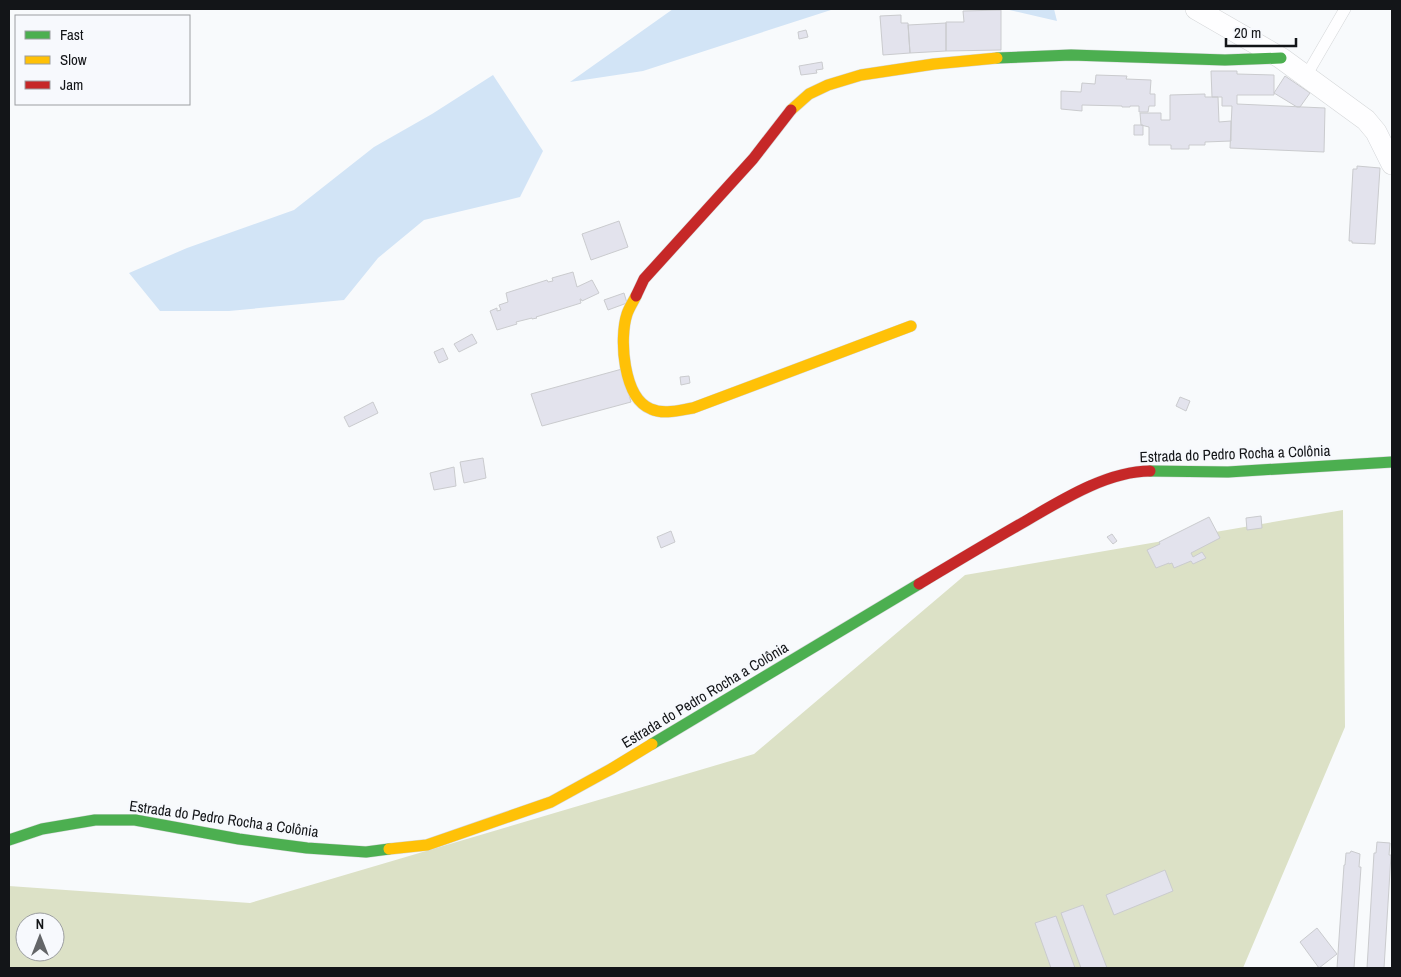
<svg xmlns="http://www.w3.org/2000/svg" width="1401" height="977" font-family="'Archivo Narrow',sans-serif">
<style>
.green{fill:#dce1c6;fill-rule:evenodd}
.water{fill:#d2e4f6}
.building{fill:#e3e3ed;stroke:#cacbce}
.lines{fill:none;stroke-linecap:round;stroke-linejoin:round}
.lane-casing{stroke:#d5d7d9;stroke-width:12}
.street-casing{stroke:#d5d7d9;stroke-width:22}
.fast-casing{stroke:#d5d7d9;stroke-width:12}
.slow-casing{stroke:#d5d7d9;stroke-width:12}
.jam-casing{stroke:#d5d7d9;stroke-width:12}
.lane{stroke:#fefeff;stroke-width:11}
.street{stroke:#fefeff;stroke-width:21}
.fast{stroke:#4caf50;stroke-width:11}
.slow{stroke:#ffc107;stroke-width:11}
.jam{stroke:#c62828;stroke-width:11}
.labels{text-anchor:middle;stroke-width:4.5;stroke-linejoin:round;paint-order:stroke}
.street-label{font-size:15px;fill:#131518;stroke:#f7f9fd}
</style>
<rect width="100%" height="100%" fill="#f8fafc"/>
<path class="green" d="M 1343,510 L 1345,727 L 1243,968 L 9,968 L 9,886 L 250,903 L 754,754 L 965,575 ZM 25,922 L 55,922 L 55,952 L 25,952 Z"/>
<path class="water" d="M 673,9 L 834,9 L 643,71 L 570,82 Z
M 1005,9 L 1054,9 L 1057,21 Z
M 493,75 L 543,151 L 520,197 L 424,220 L 378,258 L 344,300 L 229,311 L 160,311 L 129,273 L 187,248 L 294,210 L 374,147 L 432,114 Z"/>
<path class="building" d="M 1001,10 L 1001,50 L 946,51 L 946,22 L 964,22 L 963,11 Z
M 901,15 L 901,23 L 908,23 L 910,53 L 883,55 L 880,16 Z
M 946,23 L 946,51 L 910,53 L 908,25 Z
M 806,30 L 808,37 L 799,39 L 798,32 Z
M 822,62 L 823,69 L 816,70 L 817,73 L 801,75 L 799,66 Z
M 1211,71 L 1237,71 L 1237,74 L 1274,75 L 1274,95 L 1237,95 L 1237,104 L 1325,108 L 1324,152 L 1230,148 L 1232,106 L 1222,106 L 1222,97 L 1212,97 Z
M 1096,75 L 1127,76 L 1126,79 L 1151,80 L 1150,94 L 1155,94 L 1155,106 L 1149,106 L 1148,112 L 1139,112 L 1139,106 L 1130,106 L 1130,107 L 1122,107 L 1122,106 L 1082,105 L 1082,111 L 1061,109 L 1061,91 L 1081,92 L 1082,83 L 1095,84 Z
M 1285,76 L 1310,93 L 1300,107 L 1297,107 L 1274,93 Z
M 1205,94 L 1205,97 L 1218,97 L 1219,122 L 1231,121 L 1231,141 L 1205,142 L 1205,145 L 1189,145 L 1189,149 L 1171,149 L 1171,145 L 1149,145 L 1149,127 L 1141,125 L 1140,113 L 1161,113 L 1161,120 L 1170,120 L 1170,95 Z
M 1134,125 L 1143,125 L 1143,135 L 1134,135 Z
M 1357,166 L 1380,168 L 1375,244 L 1352,243 L 1352,241 L 1349,241 L 1353,169 L 1357,169 Z
M 619,221 L 628,247 L 591,260 L 582,234 Z
M 573,272 L 577,287 L 592,280 L 599,293 L 582,301 L 581,299 L 580,299 L 581,303 L 536,317 L 537,318 L 532,319 L 532,318 L 516,322 L 517,324 L 497,330 L 490,311 L 497,308 L 497,311 L 501,310 L 499,305 L 508,302 L 506,293 L 547,280 L 548,282 L 553,281 L 552,278 Z
M 624,293 L 627,303 L 608,310 L 604,300 Z
M 472,334 L 477,343 L 459,352 L 454,344 Z
M 443,348 L 448,359 L 439,363 L 434,352 Z
M 622,369 L 631,402 L 542,426 L 531,394 Z
M 689,376 L 690,383 L 681,385 L 680,377 Z
M 1180,397 L 1190,401 L 1186,411 L 1176,406 Z
M 373,402 L 378,413 L 349,427 L 344,417 Z
M 483,458 L 486,478 L 464,483 L 460,462 Z
M 454,467 L 456,486 L 434,490 L 430,473 Z
M 1261,516 L 1262,528 L 1247,530 L 1246,518 Z
M 1209,517 L 1220,538 L 1191,553 L 1193,557 L 1202,552 L 1206,558 L 1193,564 L 1191,561 L 1174,568 L 1172,563 L 1169,564 L 1169,563 L 1156,568 L 1147,550 L 1160,544 L 1159,542 Z
M 671,531 L 675,542 L 661,548 L 657,537 Z
M 1112,534 L 1117,541 L 1113,544 L 1107,537 Z
M 1377,842 L 1390,843 L 1389,855 L 1391,855 L 1384,968 L 1367,968 L 1374,853 L 1376,853 Z
M 1351,851 L 1360,854 L 1359,867 L 1361,867 L 1354,968 L 1337,968 L 1344,865 L 1345,865 L 1346,853 L 1350,853 Z
M 1165,870 L 1173,891 L 1114,915 L 1106,895 Z
M 1083,905 L 1107,968 L 1081,968 L 1061,913 Z
M 1056,916 L 1075,968 L 1051,968 L 1035,923 Z
M 1317,928 L 1337,954 L 1319,968 L 1300,942 Z"/>
<g class="lines">
<defs>
<path id="lane" d="M 1306,76 L 1345,9"/>
<path id="street" d="M 1196,9 L 1281,58 L 1366,120 L 1376,132 L 1392,164"/>
<path id="fast" d="M 997,58 L 1071,55 L 1225,60 L 1281,58
M 1150,471 L 1228,472 L 1392,462
M 652,744 L 919,584
M 9,840 L 42,829 L 95,820 L 135,820 L 239,839 L 307,848 L 366,852 L 389,849"/>
<path id="slow" d="M 791,110 L 809,94 L 828,85 L 861,75 L 934,64 L 997,58
M 636,296 C 633,302 629,308 627,314 C 619,338 623,398 651,409 C 664,415 680,410 693,408 L 911,326
M 389,849 L 427,845 L 551,802 L 611,769 L 652,744"/>
<path id="jam" d="M 636,296 L 644,279 L 753,159 L 791,110
M 919,584 C 954,563 989,542 1024,522 C 1060,501 1107,471 1150,471"/>
</defs>
<use href="#lane" class="lane-casing"/>
<use href="#street" class="street-casing"/>
<use href="#fast" class="fast-casing"/>
<use href="#slow" class="slow-casing"/>
<use href="#jam" class="jam-casing"/>
<use href="#lane" class="lane"/>
<use href="#street" class="street"/>
<use href="#fast" class="fast"/>
<use href="#slow" class="slow"/>
<use href="#jam" class="jam"/>
</g>
<g class="labels">
<g class="street-label">
<text transform="translate(1235 454) rotate(-2)" y="5">Estrada do Pedro Rocha a Colônia</text>
<text transform="translate(705 695) rotate(-31)" y="5">Estrada do Pedro Rocha a Colônia</text>
<text transform="translate(224 819) rotate(8)" y="5">Estrada do Pedro Rocha a Colônia</text>
</g>
</g>
<rect width="1401" height="977" fill="none" stroke="#131518" stroke-width="20"/>
<rect x="15" y="15" width="175" height="90" fill="#f7f9fd" stroke="#9c9ea1"/>
<rect x="25" y="31" width="25" height="8" fill="#4caf50" stroke="#9c9ea1"/>
<text x="60" y="40" font-size="15" fill="#131518">Fast</text>
<rect x="25" y="56" width="25" height="8" fill="#ffc107" stroke="#9c9ea1"/>
<text x="60" y="65" font-size="15" fill="#131518">Slow</text>
<rect x="25" y="81" width="25" height="8" fill="#c62828" stroke="#9c9ea1"/>
<text x="60" y="90" font-size="15" fill="#131518">Jam</text>
<g transform="translate(40 937)"><circle r="24" fill="#f7f9fd" stroke="#9c9ea1"/>
<path d="M0-4L9 19L0 12L-9 19Z" fill="#636568"/>
<text y="-8" font-size="14" font-weight="bold" text-anchor="middle" fill="#131518">N</text>
</g>
<path d="M1226 38v8h70v-8" fill="none" stroke="#131518" stroke-width="2.5"/>
<text x="1234" y="38" font-size="15" fill="#131518" stroke="#f7f9fd" stroke-width="4" paint-order="stroke">20 m</text>
</svg>
